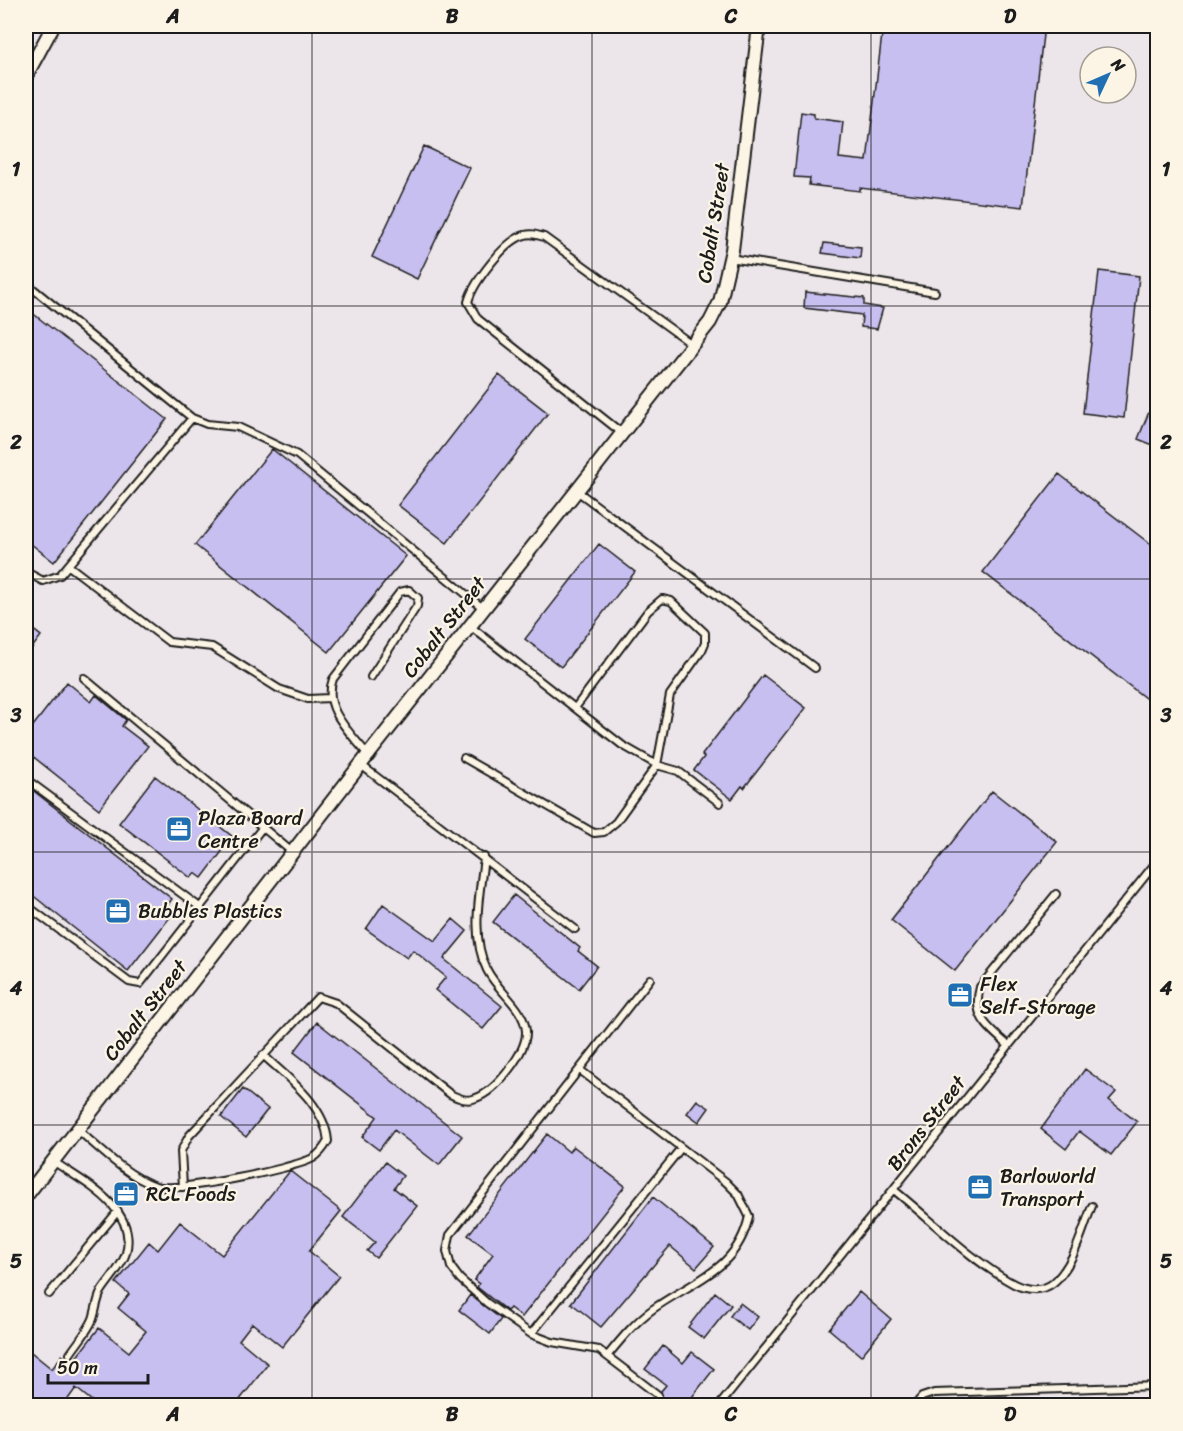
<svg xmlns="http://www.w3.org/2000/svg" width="1183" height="1431" font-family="Sriracha,sans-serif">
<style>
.built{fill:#ece5e9;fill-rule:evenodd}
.building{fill:#c8bff1;stroke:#1c1c1c;stroke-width:1.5}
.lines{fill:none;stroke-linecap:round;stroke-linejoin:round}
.lane-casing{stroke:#1c1c1c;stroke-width:10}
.street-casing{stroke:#1c1c1c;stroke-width:16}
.lane{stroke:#fcf5e5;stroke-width:6}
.street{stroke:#fcf5e5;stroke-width:12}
.grid{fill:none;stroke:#1c1c1c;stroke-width:1.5;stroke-opacity:0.55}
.labels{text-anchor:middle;stroke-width:4.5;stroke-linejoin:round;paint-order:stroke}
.street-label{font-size:20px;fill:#1c1c1c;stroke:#fcf5e5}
.poi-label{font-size:20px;fill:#1c1c1c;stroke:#fcf5e5;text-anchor:start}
.neatline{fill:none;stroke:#1c1c1c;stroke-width:2}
.grid-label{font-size:20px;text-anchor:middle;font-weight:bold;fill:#1c1c1c}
</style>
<rect width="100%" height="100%" fill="#fcf5e5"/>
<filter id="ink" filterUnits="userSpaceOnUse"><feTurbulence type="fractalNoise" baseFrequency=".0167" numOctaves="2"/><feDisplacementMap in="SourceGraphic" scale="12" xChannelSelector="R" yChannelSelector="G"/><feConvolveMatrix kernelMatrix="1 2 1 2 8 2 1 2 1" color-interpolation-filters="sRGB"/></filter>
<g filter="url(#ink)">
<path class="built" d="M 26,26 L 1157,26 L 1157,1405 L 26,1405 ZM 1090,57 L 1126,57 L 1126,93 L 1090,93 Z"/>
<path class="building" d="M 883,26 L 1044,26 L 1023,207 L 860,188 L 860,191 L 809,185 L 810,178 L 794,177 L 801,112 L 814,114 L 814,118 L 843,122 L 839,158 L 867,161 Z
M 424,146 L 470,168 L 417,279 L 372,257 Z
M 824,243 L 861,247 L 860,258 L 822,253 Z
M 1099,271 L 1139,276 L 1124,418 L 1083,413 Z
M 805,292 L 864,298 L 864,305 L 883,308 L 877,329 L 861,327 L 862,315 L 804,308 Z
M 26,308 L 167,419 L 54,562 L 26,540 Z
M 499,375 L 548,413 L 447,543 L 398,505 Z
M 1157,392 L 1158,392 L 1158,447 L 1138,439 Z
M 272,449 L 406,556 L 329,652 L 195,545 Z
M 1059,474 L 1158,550 L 1158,708 L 983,572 Z
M 599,544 L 635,572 L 561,667 L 525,639 Z
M 26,624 L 41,636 L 26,656 Z
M 763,675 L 806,708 L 744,788 L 742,786 L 732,799 L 694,770 L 704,757 L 702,755 Z
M 67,682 L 91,702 L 96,695 L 126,720 L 122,726 L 148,746 L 99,809 L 26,751 L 26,735 Z
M 155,776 L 233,837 L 202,878 L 195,873 L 191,878 L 119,823 Z
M 26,785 L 172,899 L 167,906 L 174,912 L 128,971 L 26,890 Z
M 992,791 L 1057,842 L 955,971 L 891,920 Z
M 514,895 L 580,948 L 578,951 L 597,966 L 579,989 L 493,922 Z
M 383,904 L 435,941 L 453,919 L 467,931 L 444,959 L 502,1006 L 483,1029 L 435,990 L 446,977 L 413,950 L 407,958 L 366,929 Z
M 317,1022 L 462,1136 L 439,1165 L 394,1130 L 379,1150 L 362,1137 L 377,1117 L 294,1052 Z
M 1085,1069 L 1116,1092 L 1109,1100 L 1137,1122 L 1111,1155 L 1079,1131 L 1066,1149 L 1041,1129 Z
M 243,1089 L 268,1109 L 246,1137 L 221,1117 Z
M 697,1100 L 709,1108 L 699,1122 L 687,1113 Z
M 547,1134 L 569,1152 L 573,1146 L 625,1186 L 522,1317 L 510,1308 L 507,1311 L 477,1287 L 479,1284 L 474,1280 L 493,1254 L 468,1235 Z
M 385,1162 L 403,1176 L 394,1188 L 417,1206 L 376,1258 L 367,1251 L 375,1242 L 343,1217 Z
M 290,1171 L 341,1211 L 309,1251 L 339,1276 L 282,1347 L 252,1323 L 239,1340 L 268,1364 L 235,1406 L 98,1406 L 76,1388 L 63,1406 L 26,1406 L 26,1348 L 52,1369 L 62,1355 L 72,1363 L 99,1328 L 129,1352 L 146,1331 L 118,1308 L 129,1294 L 116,1283 L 149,1242 L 158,1250 L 180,1222 L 222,1255 Z
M 653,1197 L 714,1247 L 696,1268 L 670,1246 L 601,1327 L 571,1303 Z
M 715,1292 L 731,1305 L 704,1339 L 688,1327 Z
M 859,1292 L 891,1319 L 861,1356 L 829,1329 Z
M 470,1295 L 501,1319 L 490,1334 L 459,1310 Z
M 740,1303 L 758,1317 L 748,1330 L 730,1316 Z
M 663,1346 L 683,1363 L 692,1352 L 714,1369 L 685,1406 L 660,1406 L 654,1400 L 662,1399 L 661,1391 L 666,1385 L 645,1369 Z"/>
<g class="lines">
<defs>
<path id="lane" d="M 730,258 L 935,292
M 26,283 L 192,418 L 207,424 L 238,427 L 297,455 L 484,609
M 622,433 L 478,319 L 468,302 C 473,283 506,239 525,235 C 532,233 537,235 544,237 L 693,345
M 577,491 L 815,668
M 69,566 L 169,642 L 212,647 L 279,689 L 308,699 L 330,698
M 26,572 L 43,581 L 60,575 L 192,418
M 26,616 L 30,619
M 470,626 L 622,745 L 657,765 L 678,771 L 720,803
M 84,678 L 292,852
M 368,755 C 351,733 322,709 333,679 L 400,592 L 409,590 L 418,598 L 417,606 L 371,677
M 464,758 L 594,833 L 604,832 L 616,822 L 657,765 L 670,695 L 702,650 L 705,643 L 705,633 L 671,601 L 662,599 L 648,611 L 575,708
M 361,765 L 575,929
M 26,779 L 201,908
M 26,905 L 129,982 L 140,984 L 262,828
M 650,979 L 450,1235 L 447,1251 L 451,1267 L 460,1279 L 487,1303 L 531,1334 L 552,1342 L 599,1350 L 658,1395
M 1008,1045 C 987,1027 972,1016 980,987 L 1056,894
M 580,1070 L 726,1182 L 738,1194 L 749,1216 C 738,1270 692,1281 653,1309 C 635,1322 622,1338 608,1355
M 78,1130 C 100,1149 128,1177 156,1186 C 175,1193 293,1169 313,1158 C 320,1154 324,1148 328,1141 C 325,1105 288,1078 263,1055
M 53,1161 C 83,1182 138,1208 126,1253 C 122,1267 109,1279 101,1292 C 97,1300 96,1310 93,1319 C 88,1331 78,1342 70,1354
M 183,1187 L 181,1151 L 189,1136 L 318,997 L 336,1003 L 450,1094 C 458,1098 467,1102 476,1098 C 496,1091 527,1052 526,1031 C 524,1007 498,992 487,970 C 470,935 480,894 484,857
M 894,1190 C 930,1219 974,1263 1014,1284 C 1026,1290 1042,1292 1053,1283 C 1074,1265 1082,1231 1092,1206
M 49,1294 L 118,1211
M 531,1334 L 681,1148
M 719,1406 L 1158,860
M 914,1406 L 922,1397 L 934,1393 L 1158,1386"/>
<path id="street" d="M 26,76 L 53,26
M 26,1196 L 350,778 L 710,322 L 720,302 L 732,250 L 759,26"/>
</defs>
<use href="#lane" class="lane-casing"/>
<use href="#street" class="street-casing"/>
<use href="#lane" class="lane"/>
<use href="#street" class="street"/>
</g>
</g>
<path class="grid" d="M 312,26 L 312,1406M 592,26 L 592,1406M 871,26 L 871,1406M 26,306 L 1158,306M 26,579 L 1158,579M 26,852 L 1158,852M 26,1125 L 1158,1125"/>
<defs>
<symbol id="office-square" viewBox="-11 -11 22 22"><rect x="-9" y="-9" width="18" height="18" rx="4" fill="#1f6fb2" stroke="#fcf5e5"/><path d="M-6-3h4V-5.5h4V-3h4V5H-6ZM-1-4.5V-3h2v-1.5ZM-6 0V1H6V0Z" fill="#fff"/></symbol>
</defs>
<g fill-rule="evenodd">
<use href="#office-square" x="164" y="814" width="30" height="30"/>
<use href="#office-square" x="103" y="896" width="30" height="30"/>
<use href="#office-square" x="945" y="980" width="30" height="30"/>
<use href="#office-square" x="965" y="1172" width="30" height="30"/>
<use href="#office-square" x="111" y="1179" width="30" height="30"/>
</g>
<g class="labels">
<g class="street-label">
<text transform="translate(713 223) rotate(-81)" y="7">Cobalt Street</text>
<text transform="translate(444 627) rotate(-52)" y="7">Cobalt Street</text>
<text transform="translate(145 1010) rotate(-52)" y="7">Cobalt Street</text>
<text transform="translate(926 1123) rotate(-52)" y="7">Brons Street</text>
</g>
<g class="poi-label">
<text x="198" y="825">Plaza Board<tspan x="198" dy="23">Centre</tspan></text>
<text x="138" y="918">Bubbles Plastics</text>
<text x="980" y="991">Flex<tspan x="980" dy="23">Self-Storage</tspan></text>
<text x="1000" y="1183">Barloworld<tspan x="1000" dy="23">Transport</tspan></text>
<text x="146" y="1201">RCL Foods</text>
</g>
</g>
<rect width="1183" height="1431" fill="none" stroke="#fcf5e5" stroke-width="66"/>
<g transform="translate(1108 75) rotate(46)"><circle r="28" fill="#fcf5e5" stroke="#a29e95" stroke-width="1.5"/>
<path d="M0-4.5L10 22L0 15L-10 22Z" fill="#1f6fb2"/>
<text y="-9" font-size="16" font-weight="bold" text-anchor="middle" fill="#1c1c1c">N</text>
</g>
<path d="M48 1374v9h100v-9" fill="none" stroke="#1c1c1c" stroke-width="3"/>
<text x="57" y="1374" font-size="18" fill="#1c1c1c" stroke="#fcf5e5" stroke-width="4.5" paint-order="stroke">50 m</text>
<rect x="33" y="33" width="1117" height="1365" class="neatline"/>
<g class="grid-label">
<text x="173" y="23">A</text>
<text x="452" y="23">B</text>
<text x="731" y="23">C</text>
<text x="1010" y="23">D</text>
<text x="16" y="176">1</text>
<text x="1166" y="176">1</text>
<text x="16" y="449">2</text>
<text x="1166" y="449">2</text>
<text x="16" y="722">3</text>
<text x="1166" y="722">3</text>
<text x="16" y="995">4</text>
<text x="1166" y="995">4</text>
<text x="16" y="1268">5</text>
<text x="1166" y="1268">5</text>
<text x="173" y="1421">A</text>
<text x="452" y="1421">B</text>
<text x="731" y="1421">C</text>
<text x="1010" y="1421">D</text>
</g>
</svg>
